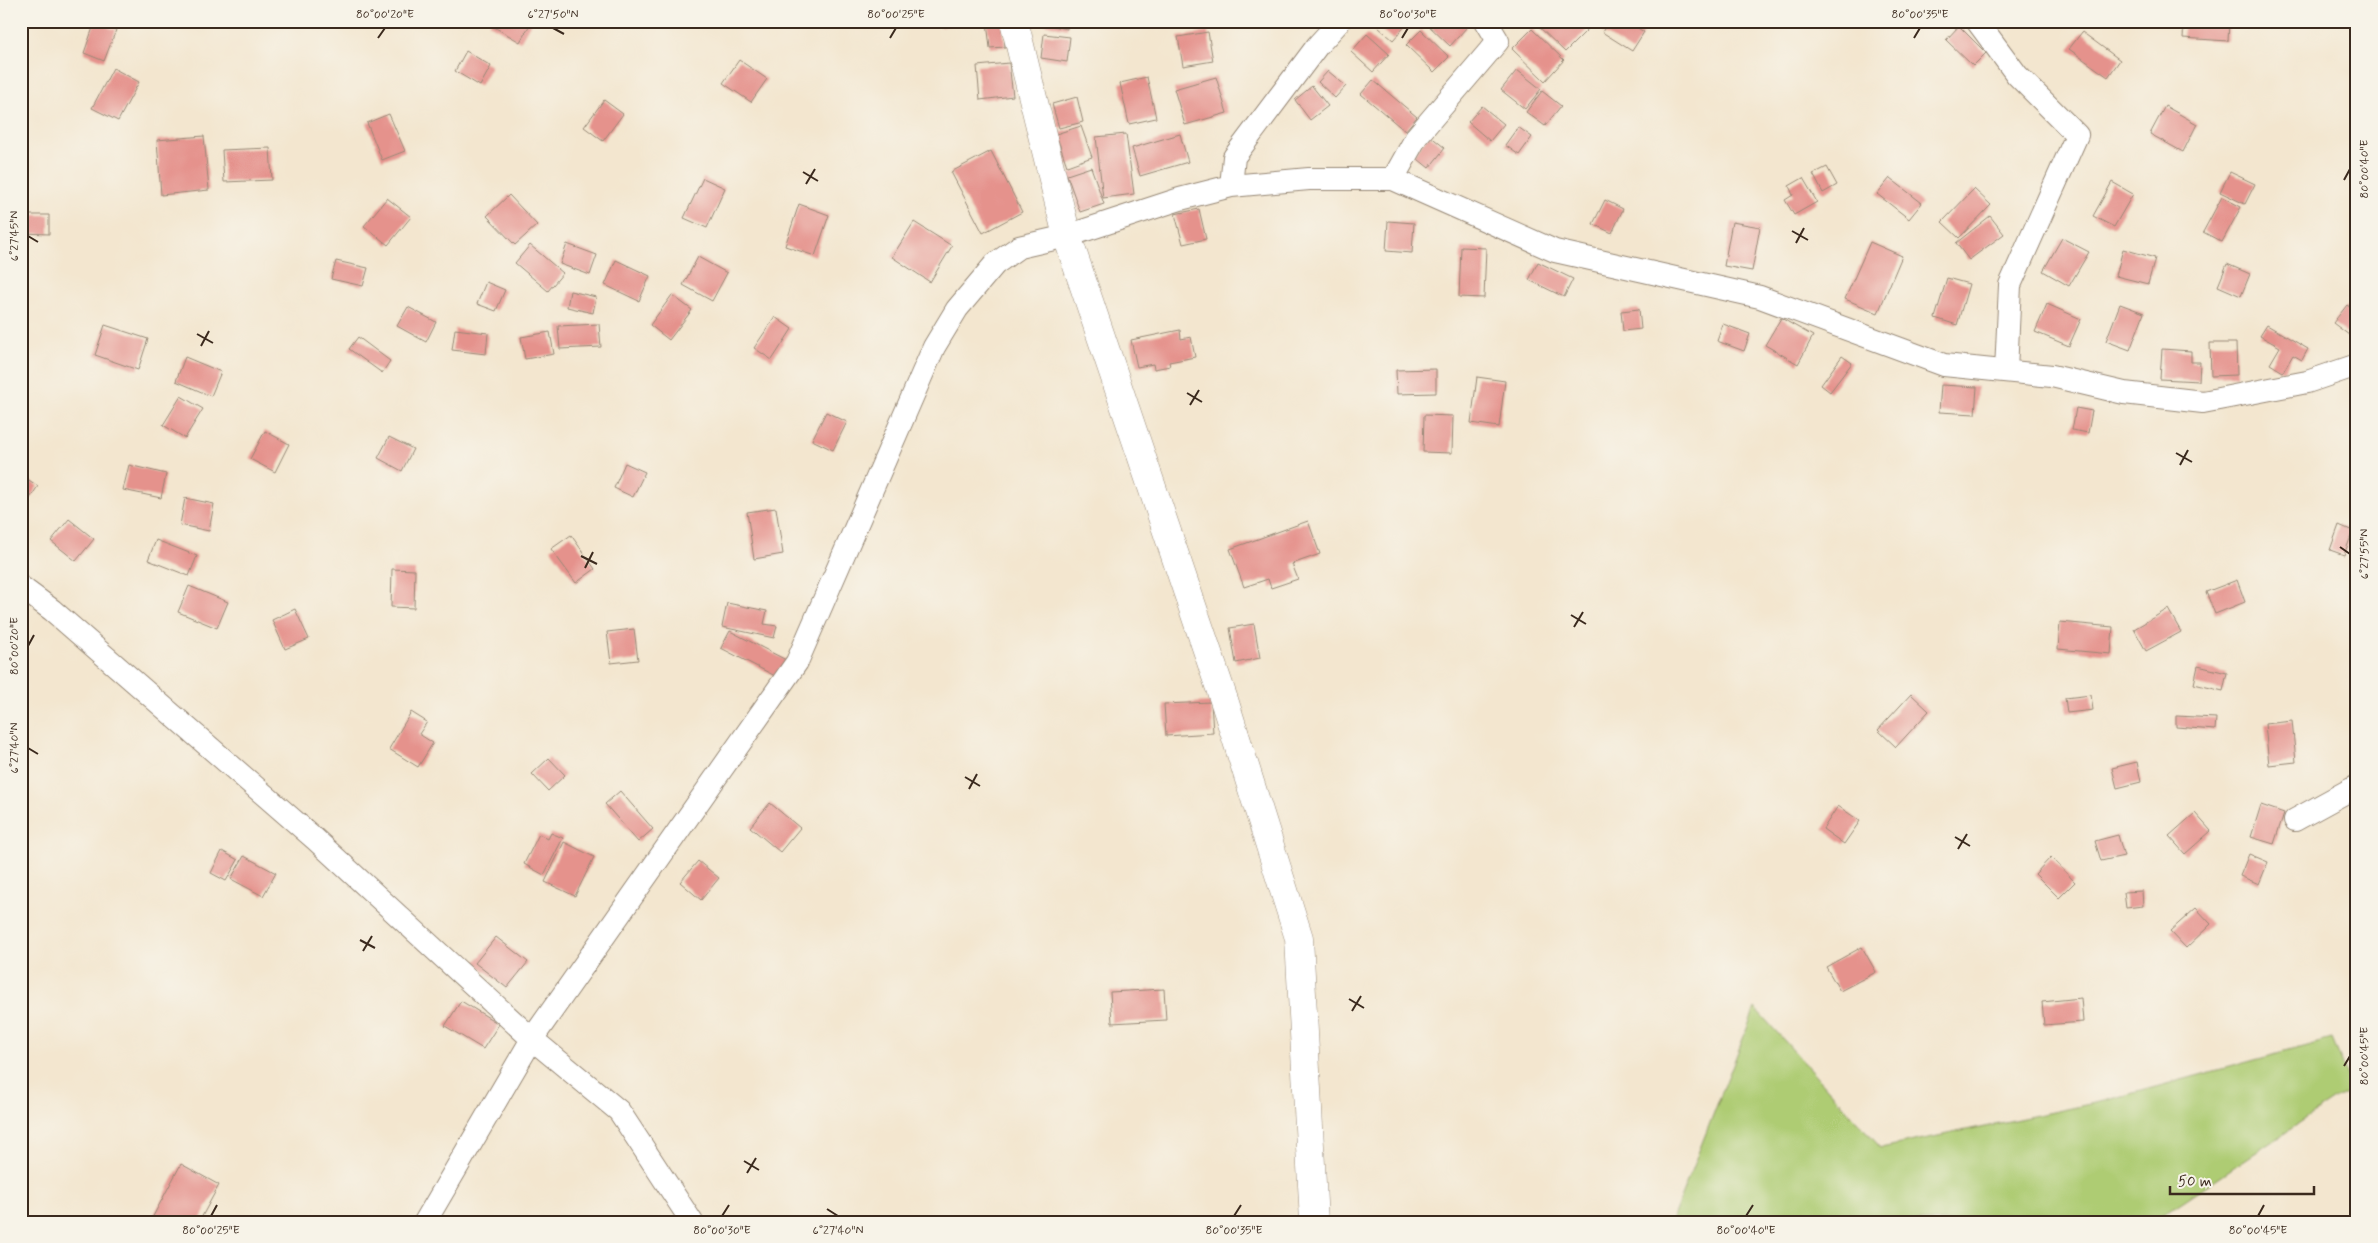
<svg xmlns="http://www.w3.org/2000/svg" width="2378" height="1243" font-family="Mynerve,sans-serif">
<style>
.green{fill:#aecc73;stroke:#747b48}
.building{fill:#e5928c}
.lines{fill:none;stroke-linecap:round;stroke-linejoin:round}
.minor-casing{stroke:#978876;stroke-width:24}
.tertiary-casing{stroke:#978876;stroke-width:29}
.minor{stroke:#fff;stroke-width:22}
.tertiary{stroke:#fff;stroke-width:28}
.ticks{fill:none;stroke:#3b2a1e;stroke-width:2}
.neatline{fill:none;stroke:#3b2a1e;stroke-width:2}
.ticks-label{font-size:12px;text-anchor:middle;fill:#3b2a1e}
</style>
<rect width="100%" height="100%" fill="#f7f3e8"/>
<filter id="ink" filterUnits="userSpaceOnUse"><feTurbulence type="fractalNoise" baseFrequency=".02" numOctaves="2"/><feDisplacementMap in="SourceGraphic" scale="10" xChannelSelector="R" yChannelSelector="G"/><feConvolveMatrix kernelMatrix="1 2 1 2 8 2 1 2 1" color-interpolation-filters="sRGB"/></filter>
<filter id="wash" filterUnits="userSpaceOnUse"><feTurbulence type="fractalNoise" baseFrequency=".0096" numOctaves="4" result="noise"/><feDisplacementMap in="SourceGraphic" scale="20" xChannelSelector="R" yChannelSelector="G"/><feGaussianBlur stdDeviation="1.12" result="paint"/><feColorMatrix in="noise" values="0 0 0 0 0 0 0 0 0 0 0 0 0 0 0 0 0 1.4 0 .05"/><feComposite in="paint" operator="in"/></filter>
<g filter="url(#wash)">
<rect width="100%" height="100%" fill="#f3e6cf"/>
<path class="green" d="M 1755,1008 L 1881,1148 L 2104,1101 L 2332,1039 L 2352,1088 L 2152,1222 L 1671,1222 Z"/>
<g id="blocks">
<path class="building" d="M 491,21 L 532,21 L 520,42 L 489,24 Z
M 939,21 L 967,21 L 967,22 L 940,27 Z
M 1003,21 L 1005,47 L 990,48 L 987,22 Z
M 1031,21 L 1068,21 L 1067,29 Z
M 1371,21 L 1406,21 L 1408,23 L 1393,40 Z
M 1427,21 L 1461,21 L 1467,27 L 1450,46 L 1426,23 Z
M 1533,21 L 1579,21 L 1588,29 L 1565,52 Z
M 1609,21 L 1627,21 L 1644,32 L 1632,51 L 1602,32 Z
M 2184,21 L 2229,21 L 2228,41 L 2183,38 Z
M 95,22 L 116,30 L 104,61 L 84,53 Z
M 1959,26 L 1986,53 L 1973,66 L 1946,40 Z
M 1532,29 L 1564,60 L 1545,81 L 1512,49 Z
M 1421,30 L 1449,57 L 1434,72 L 1406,45 Z
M 1208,32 L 1213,61 L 1183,66 L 1178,37 Z
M 2082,32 L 2120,60 L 2108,77 L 2069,49 Z
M 1044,34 L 1070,37 L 1067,62 L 1041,58 Z
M 1367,34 L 1389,54 L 1373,72 L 1351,52 Z
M 466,51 L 491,66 L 480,86 L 455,71 Z
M 739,60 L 767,79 L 751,102 L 723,83 Z
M 1009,63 L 1013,96 L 980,100 L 977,66 Z
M 113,68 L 139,82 L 118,121 L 92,108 Z
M 1517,70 L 1541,89 L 1525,109 L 1501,90 Z
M 1328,71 L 1346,86 L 1335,98 L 1318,82 Z
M 1147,77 L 1156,118 L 1129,124 L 1120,83 Z
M 1216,77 L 1227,113 L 1185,125 L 1174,89 Z
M 1373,80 L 1417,117 L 1405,131 L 1361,94 Z
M 1312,86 L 1328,106 L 1310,120 L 1295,100 Z
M 1542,91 L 1561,106 L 1545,126 L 1526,112 Z
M 1077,97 L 1083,122 L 1059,128 L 1052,104 Z
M 604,100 L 623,114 L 603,141 L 584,127 Z
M 1482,106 L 1504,124 L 1490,141 L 1468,122 Z
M 2165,106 L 2197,124 L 2183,152 L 2150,134 Z
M 389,114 L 405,151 L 382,160 L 367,123 Z
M 1081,126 L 1092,157 L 1067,166 L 1056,134 Z
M 1518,127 L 1532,137 L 1519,155 L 1505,145 Z
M 1126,134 L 1134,194 L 1103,198 L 1096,137 Z
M 1180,134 L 1188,162 L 1140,176 L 1132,148 Z
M 1429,135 L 1445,148 L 1429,168 L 1413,155 Z
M 204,136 L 209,190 L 161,195 L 157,140 Z
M 270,148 L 272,180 L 224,182 L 222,150 Z
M 991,151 L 1022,212 L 983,233 L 951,172 Z
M 1091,167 L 1104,204 L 1080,212 L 1067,175 Z
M 1827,167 L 1837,185 L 1823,193 L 1813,174 Z
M 2230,172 L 2255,184 L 2245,204 L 2220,192 Z
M 703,178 L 725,188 L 707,228 L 684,218 Z
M 1803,178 L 1817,202 L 1794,215 L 1785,200 L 1793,195 L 1789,186 Z
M 1890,178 L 1922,203 L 1909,219 L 1877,194 Z
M 2112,182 L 2133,194 L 2114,227 L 2093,216 Z
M 1974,189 L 1991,205 L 1959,238 L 1942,222 Z
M 509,195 L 537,225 L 515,245 L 487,216 Z
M 2222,197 L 2241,207 L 2222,242 L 2203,232 Z
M 387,198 L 411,217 L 388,245 L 364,226 Z
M 1605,200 L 1623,209 L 1612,233 L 1593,224 Z
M 799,204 L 829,215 L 815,256 L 785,246 Z
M 1199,209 L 1206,239 L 1183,244 L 1175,214 Z
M 21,215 L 49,215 L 49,234 L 21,233 Z
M 1990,216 L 2004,234 L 1969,260 L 1956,243 Z
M 1388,221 L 1414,223 L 1412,253 L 1386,251 Z
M 914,222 L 952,246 L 930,282 L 892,257 Z
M 1732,222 L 1760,227 L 1752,271 L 1724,266 Z
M 2062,238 L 2089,252 L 2069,286 L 2043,271 Z
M 1870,242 L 1902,256 L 1878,313 L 1845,299 Z
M 567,244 L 597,255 L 590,275 L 560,264 Z
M 530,245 L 563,273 L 548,291 L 515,263 Z
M 1461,247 L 1486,248 L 1484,298 L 1459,297 Z
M 2123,249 L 2155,258 L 2148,284 L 2116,276 Z
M 698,257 L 727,273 L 712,301 L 683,285 Z
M 616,260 L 650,276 L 639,301 L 605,285 Z
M 336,261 L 368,268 L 363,286 L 331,279 Z
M 1538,262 L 1573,279 L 1564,297 L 1529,280 Z
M 2227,264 L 2250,274 L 2241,296 L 2218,286 Z
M 1947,278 L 1969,284 L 1957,325 L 1935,318 Z
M 486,282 L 505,290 L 496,311 L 477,304 Z
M 570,291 L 596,297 L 593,313 L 567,307 Z
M 672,295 L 692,310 L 669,340 L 650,325 Z
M 2047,304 L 2081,319 L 2069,346 L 2035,332 Z
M 2120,304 L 2144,313 L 2130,350 L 2106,341 Z
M 2347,305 L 2357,312 L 2357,341 L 2333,323 Z
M 408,307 L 436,322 L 426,342 L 397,326 Z
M 1639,309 L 1641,329 L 1623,331 L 1621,311 Z
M 775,317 L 792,329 L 772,360 L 754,348 Z
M 1781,318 L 1813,336 L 1798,364 L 1765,345 Z
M 599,324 L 601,347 L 560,349 L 558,326 Z
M 1723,324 L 1750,334 L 1744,351 L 1717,341 Z
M 105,325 L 148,339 L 138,370 L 95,355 Z
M 2267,325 L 2308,349 L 2302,360 L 2293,355 L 2283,372 L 2270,364 L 2280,347 L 2260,336 Z
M 455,329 L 488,333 L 486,354 L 452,350 Z
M 1180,330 L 1181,339 L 1191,337 L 1195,357 L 1169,362 L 1170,366 L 1154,369 L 1153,364 L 1137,367 L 1131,340 Z
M 550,332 L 554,354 L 525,359 L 521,337 Z
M 358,337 L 390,361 L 382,373 L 349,349 Z
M 2210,343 L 2236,343 L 2237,375 L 2211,376 Z
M 2162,349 L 2191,351 L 2191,362 L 2200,362 L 2199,381 L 2160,379 Z
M 1842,356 L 1852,363 L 1830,392 L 1821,385 Z
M 185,357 L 221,372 L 211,396 L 176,381 Z
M 1436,369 L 1436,393 L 1397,394 L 1396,370 Z
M 1477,377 L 1505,381 L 1499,427 L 1471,423 Z
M 1941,385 L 1977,387 L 1975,414 L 1939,412 Z
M 181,396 L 203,409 L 185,438 L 163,425 Z
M 2076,408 L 2092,411 L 2088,433 L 2072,430 Z
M 826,412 L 847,422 L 833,450 L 812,440 Z
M 1424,415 L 1453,416 L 1452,453 L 1423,452 Z
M 265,431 L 289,444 L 275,472 L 250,459 Z
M 389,437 L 413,449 L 402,471 L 378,458 Z
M 625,463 L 645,472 L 633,497 L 614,488 Z
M 129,465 L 166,474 L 161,498 L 123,490 Z
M 21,475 L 38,486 L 21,512 Z
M 185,498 L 214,504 L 209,531 L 180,525 Z
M 776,508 L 783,554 L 754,559 L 747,512 Z
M 69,519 L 94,539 L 76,561 L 51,541 Z
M 1308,521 L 1320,554 L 1292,564 L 1298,579 L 1271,588 L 1268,579 L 1244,587 L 1230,549 Z
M 2339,525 L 2353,531 L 2344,555 L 2330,550 Z
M 571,535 L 595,569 L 576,583 L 551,549 Z
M 156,540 L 197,556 L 189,576 L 148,560 Z
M 392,569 L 415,570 L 414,608 L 391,607 Z
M 2237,580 L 2245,602 L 2215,614 L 2206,592 Z
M 189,586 L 228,602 L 217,628 L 178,612 Z
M 727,603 L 767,611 L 764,624 L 777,626 L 774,638 L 722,627 Z
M 295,609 L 309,639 L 285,649 L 272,620 Z
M 2168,609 L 2181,632 L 2146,651 L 2134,629 Z
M 2060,622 L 2113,627 L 2111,654 L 2058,649 Z
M 1254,624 L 1260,658 L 1236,663 L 1230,628 Z
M 634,629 L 638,660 L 611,663 L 607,632 Z
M 730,631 L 788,661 L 779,678 L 721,648 Z
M 2198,666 L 2227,673 L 2223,691 L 2194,684 Z
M 1911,694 L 1929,711 L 1896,747 L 1878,730 Z
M 2091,695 L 2093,710 L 2067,713 L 2065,698 Z
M 1211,702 L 1213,733 L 1166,736 L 1164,704 Z
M 411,712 L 427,722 L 419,734 L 433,743 L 418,767 L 389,749 Z
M 2176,716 L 2216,718 L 2215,730 L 2176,727 Z
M 2292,721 L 2296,762 L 2269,765 L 2265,724 Z
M 549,758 L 565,775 L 548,791 L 532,774 Z
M 2137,762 L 2141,782 L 2117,788 L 2112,768 Z
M 620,791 L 653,829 L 638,842 L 605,804 Z
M 770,803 L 800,828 L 780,852 L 750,827 Z
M 2261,805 L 2284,813 L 2274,844 L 2251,837 Z
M 1838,806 L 1860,821 L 1844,844 L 1823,829 Z
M 2195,813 L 2211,831 L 2185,854 L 2169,836 Z
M 551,833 L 563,838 L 544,875 L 524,864 L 539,834 L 548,839 Z
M 2118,835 L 2124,856 L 2101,861 L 2095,841 Z
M 564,842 L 594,857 L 575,896 L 545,882 Z
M 222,851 L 238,860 L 226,881 L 211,873 Z
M 2249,854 L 2268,862 L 2259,884 L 2240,876 Z
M 244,856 L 276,873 L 263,896 L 231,879 Z
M 2051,857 L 2075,882 L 2059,898 L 2035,874 Z
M 698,861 L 719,878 L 701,900 L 680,882 Z
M 2142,891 L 2143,906 L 2126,908 L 2124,892 Z
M 2196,908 L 2211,924 L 2186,948 L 2170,931 Z
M 496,937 L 528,962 L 507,988 L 475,963 Z
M 1862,947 L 1876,972 L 1840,991 L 1826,967 Z
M 1164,989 L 1166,1020 L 1112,1023 L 1110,992 Z
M 2081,998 L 2083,1022 L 2044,1025 L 2042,1002 Z
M 461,1001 L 499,1024 L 483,1049 L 445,1026 Z
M 181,1164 L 219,1185 L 199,1222 L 150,1222 Z"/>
</g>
</g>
<g filter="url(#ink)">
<use href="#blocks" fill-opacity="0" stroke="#978876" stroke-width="1"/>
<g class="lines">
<defs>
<path id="minor" d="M 1977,21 L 2017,75 L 2077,135 L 2010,285 L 2006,371
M 1393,179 L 1417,136 L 1498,41 L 1486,21
M 1231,186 L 1234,157 L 1318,45 L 1340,21
M 21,587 L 52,610 L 315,839 L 532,1039 L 619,1111 L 692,1222
M 2295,820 L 2357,786
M 425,1222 L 532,1039 L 797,662 L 934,347 L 957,309 L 995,264 L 1019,247 L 1067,236 L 1180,199 L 1231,186 L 1309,179 L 1393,179 L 1555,251 L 1760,297 L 1944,365 L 2052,376 L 2124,393 L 2203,402 L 2307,382 L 2357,365"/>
<path id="tertiary" d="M 1014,21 L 1067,236 L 1225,703 L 1299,938 L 1314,1222"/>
</defs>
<use href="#minor" class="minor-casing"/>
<use href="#tertiary" class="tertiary-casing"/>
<use href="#minor" class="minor"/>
<use href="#tertiary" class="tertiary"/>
</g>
</g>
<path class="ticks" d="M 553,28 L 564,34M 378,38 L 385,28M 890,38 L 896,28M 1402,38 L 1408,28M 1914,38 L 1920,28M 803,172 L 818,181M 2344,180 L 2350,169M 806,184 L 815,169M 1792,231 L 1808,240M 28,236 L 38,242M 1796,243 L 1804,228M 197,334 L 213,343M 201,346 L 209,331M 1187,393 L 1202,402M 1190,405 L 1199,390M 2176,453 L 2192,462M 2180,465 L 2188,450M 2340,547 L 2350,554M 581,556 L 597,564M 585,568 L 593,552M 1571,615 L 1586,624M 1574,627 L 1583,612M 28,646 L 34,635M 28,748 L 38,754M 965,777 L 980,786M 969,789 L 977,774M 1955,837 L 1970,846M 1958,849 L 1967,834M 360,940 L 375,948M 363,951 L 372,936M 1349,999 L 1364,1008M 1352,1011 L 1361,996M 2344,1066 L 2350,1056M 744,1161 L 759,1170M 747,1173 L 756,1158M 827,1209 L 838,1216M 211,1216 L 217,1205M 722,1216 L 729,1205M 1234,1216 L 1241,1205M 1746,1216 L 1753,1205M 2258,1216 L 2264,1205"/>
<rect width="2378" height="1243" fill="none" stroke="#f7f3e8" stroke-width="55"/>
<path d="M2170 1186v8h144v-8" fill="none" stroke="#3b2a1e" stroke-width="2.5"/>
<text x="2178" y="1186" font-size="15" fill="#3b2a1e" stroke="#f7f3e8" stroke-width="4" paint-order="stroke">50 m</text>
<rect x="28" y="28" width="2322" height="1188" class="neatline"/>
<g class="ticks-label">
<text x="385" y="18">80°00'20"E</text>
<text x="553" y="18">6°27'50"N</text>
<text x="896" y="18">80°00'25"E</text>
<text x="1408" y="18">80°00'30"E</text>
<text x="1920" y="18">80°00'35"E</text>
<text transform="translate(2364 169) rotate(-90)" y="4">80°00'40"E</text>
<text transform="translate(14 236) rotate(-90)" y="4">6°27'45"N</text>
<text transform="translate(2364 554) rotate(-90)" y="4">6°27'55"N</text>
<text transform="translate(14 646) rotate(-90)" y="4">80°00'20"E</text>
<text transform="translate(14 748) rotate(-90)" y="4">6°27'40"N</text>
<text transform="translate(2364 1056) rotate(-90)" y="4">80°00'45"E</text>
<text x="211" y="1234">80°00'25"E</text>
<text x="722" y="1234">80°00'30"E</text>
<text x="838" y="1234">6°27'40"N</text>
<text x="1234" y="1234">80°00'35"E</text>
<text x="1746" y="1234">80°00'40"E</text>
<text x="2258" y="1234">80°00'45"E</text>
</g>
</svg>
